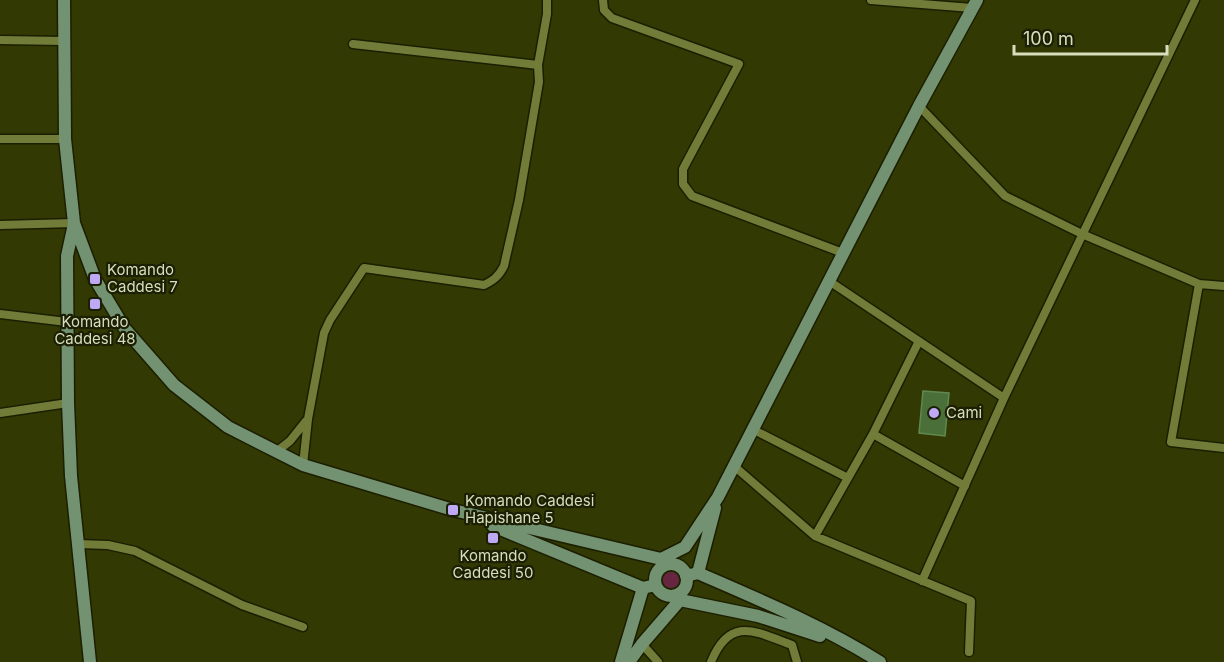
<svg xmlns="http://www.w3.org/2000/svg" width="1224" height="662" font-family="Inter,sans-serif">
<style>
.green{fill:#672541}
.building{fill:#4a6f39;stroke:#618851;stroke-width:1.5}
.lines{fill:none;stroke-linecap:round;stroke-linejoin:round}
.street-casing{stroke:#1b1f00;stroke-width:11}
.secondary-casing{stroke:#1b1f00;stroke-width:15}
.street{stroke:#727c39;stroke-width:8}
.secondary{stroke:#739272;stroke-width:12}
.poi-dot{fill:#bea9f5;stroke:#1b1f04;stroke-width:2}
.labels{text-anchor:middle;stroke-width:4.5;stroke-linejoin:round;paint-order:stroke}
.poi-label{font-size:15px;fill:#d7debc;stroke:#1b1f04;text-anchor:start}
</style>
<rect width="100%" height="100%" fill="#333902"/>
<path class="green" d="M663 580a8 8 0 1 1 16 0a8 8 0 1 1-16 0Z"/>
<path class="building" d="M 923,391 L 949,393 L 945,436 L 919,433 Z"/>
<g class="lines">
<defs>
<path id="street" d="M 603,0 L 604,10 L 612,18 L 739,64 L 683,169 L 683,184 L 692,196 L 843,253
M 871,0 L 972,8
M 0,40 L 64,41
M 353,44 L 538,65
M 919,106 L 1005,196 L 1082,234 L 1199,284 L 1224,286
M 0,139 L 65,139
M 0,225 L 74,223
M 829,281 L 1004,398
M 1199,284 L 1171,442 L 1224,448
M 0,314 L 67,322
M 0,413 L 68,403
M 752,429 L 848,478
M 873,434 L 965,486
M 276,452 L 290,441 L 306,421
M 303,465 L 308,419 L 324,333 L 330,320 L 364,268 L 484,285 C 494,280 499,276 504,266 L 519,200 L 539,82 L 538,65 L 547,14 L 547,0
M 734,466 L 815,536 L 971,601 L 969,652
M 815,536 L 873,434 L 919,341
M 78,544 L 108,545 L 135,551 L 242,605 L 303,627
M 922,581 L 1004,398 L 1195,0
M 642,644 L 658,662
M 711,662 C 730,616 754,631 792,645 L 797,662"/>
<path id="secondary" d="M 64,0 L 65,139 L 74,223 L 95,279 L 125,329 L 174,385 L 228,427 L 303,465 L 453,510 L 661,559 L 666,565
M 74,224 L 67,256 L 68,403 L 71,476 L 90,662
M 493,526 L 643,588 L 655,585
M 661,559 L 685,547 L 718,497 L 919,106 L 977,0
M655 580a16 16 0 1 1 32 0a16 16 0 1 1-32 0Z
M 698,573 L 715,508
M 686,576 L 698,573 C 760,600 823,626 880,662
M 680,600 L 758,616 L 820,636
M 621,662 L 643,588
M 629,662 L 642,644 L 680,600"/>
</defs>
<use href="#street" class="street-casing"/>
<use href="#secondary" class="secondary-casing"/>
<use href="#street" class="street"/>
<use href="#secondary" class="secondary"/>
</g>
<g class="poi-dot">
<rect x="89" y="273" width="12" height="12" rx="3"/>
<rect x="89" y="298" width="12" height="12" rx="3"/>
<circle cx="934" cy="413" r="6"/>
<rect x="447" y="504" width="12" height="12" rx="3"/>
<rect x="487" y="532" width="12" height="12" rx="3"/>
</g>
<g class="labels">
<g class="poi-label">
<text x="107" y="275">Komando<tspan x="107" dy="17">Caddesi 7</tspan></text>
<text x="95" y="327" text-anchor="middle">Komando<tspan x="95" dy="17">Caddesi 48</tspan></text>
<text x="946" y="418">Cami</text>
<text x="465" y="506">Komando Caddesi<tspan x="465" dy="17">Hapishane 5</tspan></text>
<text x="493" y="561" text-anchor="middle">Komando<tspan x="493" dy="17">Caddesi 50</tspan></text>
</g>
</g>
<path d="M1014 45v9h153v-9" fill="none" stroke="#d7debc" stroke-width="3"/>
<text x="1023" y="45" font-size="18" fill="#d7debc" stroke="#1b1f04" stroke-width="4.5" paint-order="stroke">100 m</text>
</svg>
